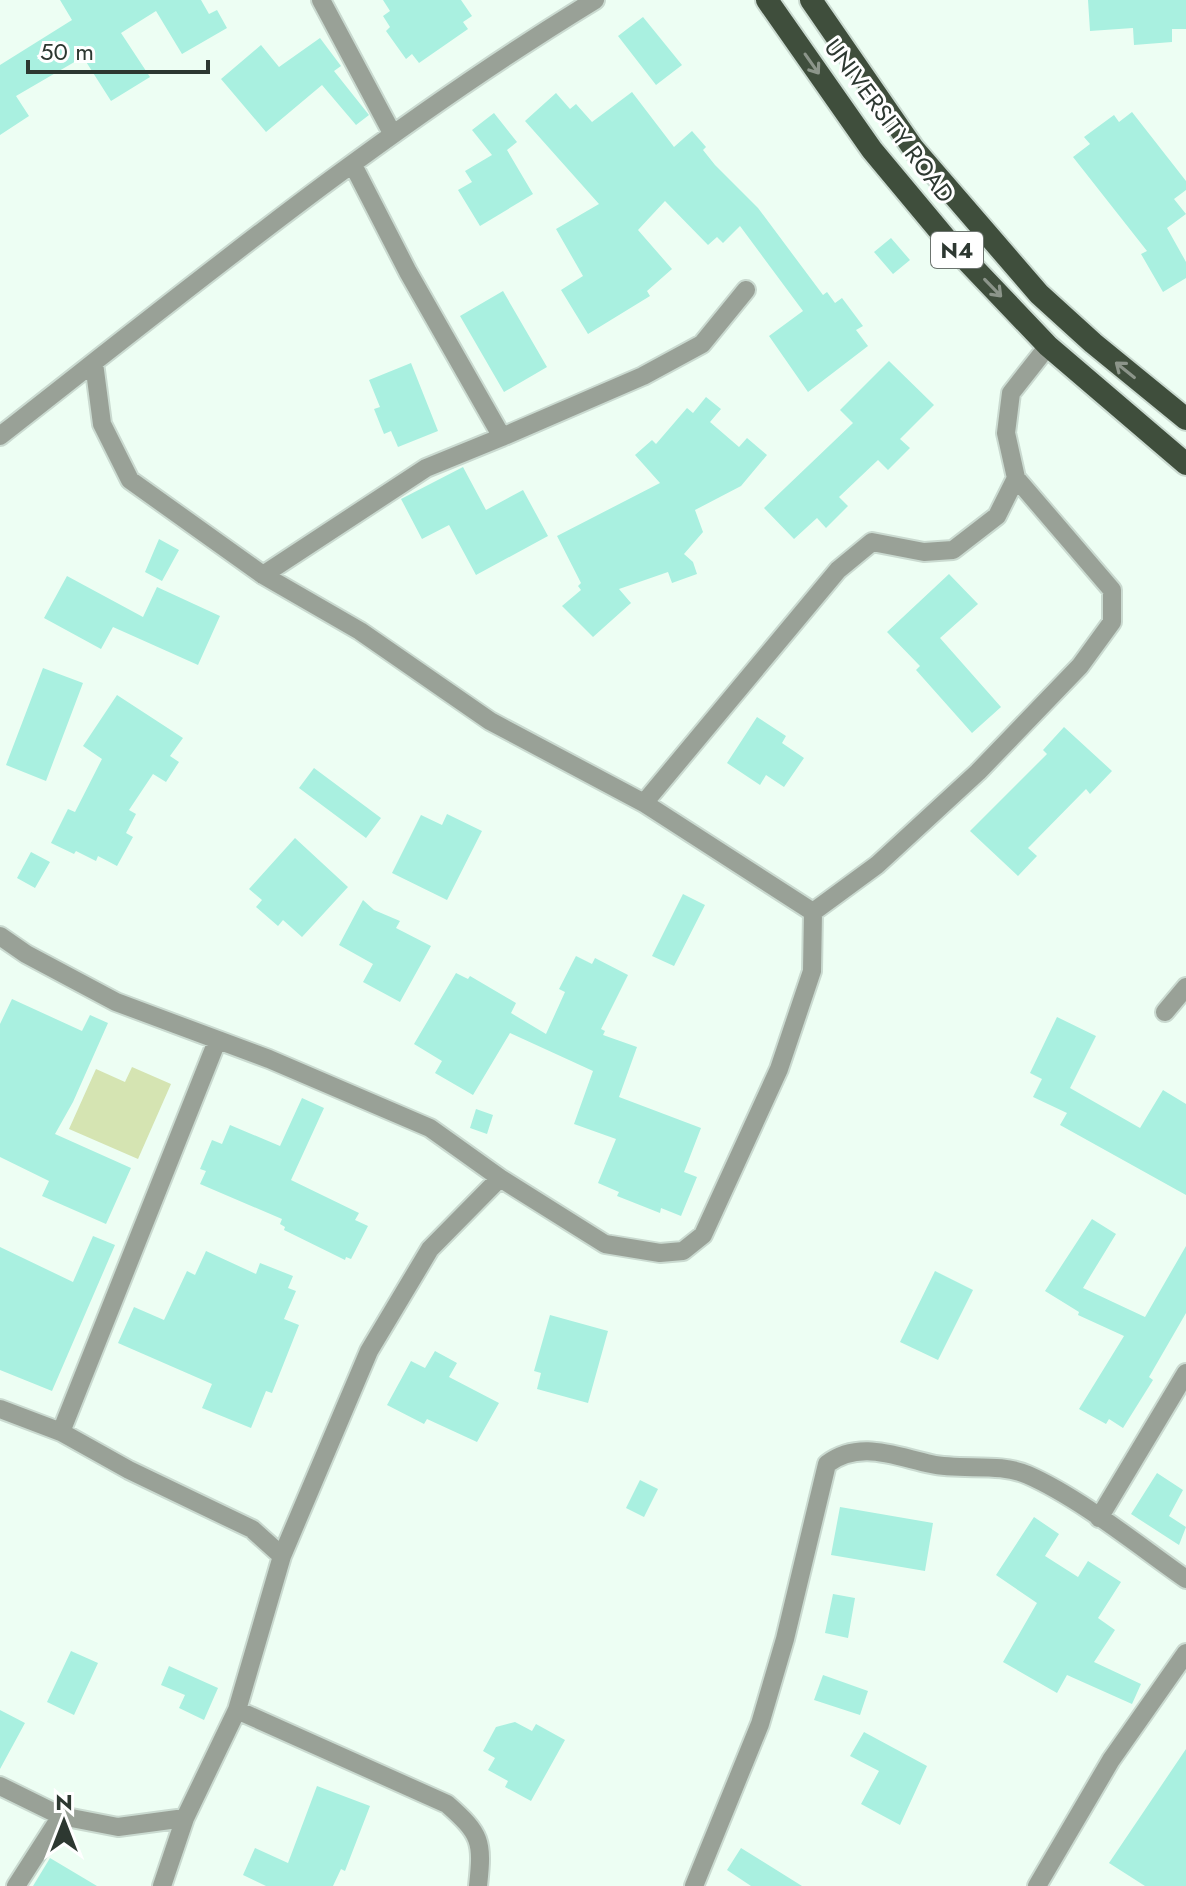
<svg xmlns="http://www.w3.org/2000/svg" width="1186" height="1886" font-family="Jost,sans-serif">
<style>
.green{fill:#d5e4b2}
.building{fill:#a9f0e0}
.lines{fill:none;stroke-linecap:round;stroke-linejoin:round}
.minor-casing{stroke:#cadad0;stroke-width:22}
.trunk-casing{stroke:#cadad0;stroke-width:26}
.minor{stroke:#99a197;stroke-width:18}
.trunk{stroke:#3f4e3c;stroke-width:22}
.oneway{stroke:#8c958a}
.labels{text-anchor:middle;stroke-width:6;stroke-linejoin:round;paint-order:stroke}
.shield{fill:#fff;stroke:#6c746f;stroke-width:2}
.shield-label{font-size:22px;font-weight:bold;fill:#2d3831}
.street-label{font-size:24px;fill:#2d3831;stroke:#fff}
</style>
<rect width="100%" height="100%" fill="#edfef3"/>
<path class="green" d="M 132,1067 L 171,1084 L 138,1159 L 69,1129 L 96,1069 L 125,1082 Z"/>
<path class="building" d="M 60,0 L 201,0 L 209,14 L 217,10 L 227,28 L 182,54 L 156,11 L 121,33 L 150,77 L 111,101 L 83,57 L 16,96 L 29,116 L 0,135 L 0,65 L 72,20 Z
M 383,0 L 461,0 L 472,16 L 463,22 L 468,29 L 419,63 L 412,54 L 406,59 L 386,31 L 390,27 L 383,16 L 390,11 Z
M 1088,0 L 1186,0 L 1186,29 L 1172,29 L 1172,42 L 1134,45 L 1133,28 L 1090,31 Z
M 643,17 L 682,65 L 656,85 L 618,36 Z
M 320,38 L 341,66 L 334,71 L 369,115 L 356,125 L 322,85 L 266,132 L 221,79 L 261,45 L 279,67 Z
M 632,92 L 674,147 L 692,131 L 706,147 L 703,150 L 715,165 L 758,208 L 823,295 L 827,292 L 835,303 L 842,298 L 863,326 L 856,330 L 868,346 L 808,392 L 769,336 L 803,311 L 740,226 L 723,243 L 717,237 L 708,245 L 665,201 L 638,230 L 672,269 L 647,291 L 650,296 L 588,334 L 561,290 L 583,276 L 556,229 L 599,204 L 525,121 L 556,93 L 570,109 L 576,104 L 592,122 Z
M 1132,112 L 1186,181 L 1186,190 L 1174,199 L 1186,214 L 1167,228 L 1186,262 L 1186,278 L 1163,292 L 1141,254 L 1147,251 L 1073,157 L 1090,144 L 1084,137 L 1114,115 L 1119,122 Z
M 494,113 L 517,142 L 507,150 L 533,194 L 480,226 L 458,190 L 472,182 L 465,171 L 492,155 L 472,130 Z
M 891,238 L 910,260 L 893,274 L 874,252 Z
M 503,291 L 547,367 L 504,392 L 460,316 Z
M 889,361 L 934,405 L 900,439 L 910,448 L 888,470 L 878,460 L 839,497 L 848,506 L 826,528 L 817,518 L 794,539 L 764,508 L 853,423 L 840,410 Z
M 411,363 L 438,431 L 398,447 L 391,431 L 384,434 L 374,409 L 380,407 L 369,380 Z
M 706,397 L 721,409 L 710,422 L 739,447 L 747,438 L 767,455 L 741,486 L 695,510 L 703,532 L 684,554 L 693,562 L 697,574 L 672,583 L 668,572 L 619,589 L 631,603 L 593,637 L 562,606 L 581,590 L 578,586 L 581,583 L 557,536 L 660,483 L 635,455 L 652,440 L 656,444 L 687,408 L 693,413 Z
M 463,467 L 486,510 L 523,490 L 548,536 L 476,575 L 449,525 L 422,539 L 401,499 Z
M 159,539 L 179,550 L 162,581 L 145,572 Z
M 949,574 L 978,604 L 940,638 L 1001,707 L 972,733 L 916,670 L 920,666 L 887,632 Z
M 67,576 L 143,617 L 157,587 L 220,616 L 198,665 L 113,627 L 101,649 L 44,618 Z
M 43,668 L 83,683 L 46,781 L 6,765 Z
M 117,695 L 183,738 L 170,756 L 179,762 L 166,782 L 153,774 L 129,810 L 136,814 L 126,833 L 133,837 L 117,866 L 98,856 L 96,861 L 76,851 L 74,854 L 51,843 L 68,809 L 75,812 L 102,759 L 83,746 Z
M 757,717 L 786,736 L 782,743 L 804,758 L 784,787 L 766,775 L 760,785 L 727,763 Z
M 1064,727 L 1112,771 L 1090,794 L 1086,789 L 1028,848 L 1037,856 L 1018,876 L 970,831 L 1047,754 L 1043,750 Z
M 314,768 L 381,818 L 366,838 L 299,788 Z
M 447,814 L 482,831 L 447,900 L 392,873 L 421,815 L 442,825 Z
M 295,838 L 348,887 L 302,937 L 283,920 L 278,926 L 256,907 L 262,900 L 249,889 Z
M 31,852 L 50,862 L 35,888 L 17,878 Z
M 683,894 L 705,905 L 674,966 L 652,956 Z
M 363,900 L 374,910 L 400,921 L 396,928 L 431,946 L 400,1002 L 363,982 L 373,964 L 339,945 Z
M 576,956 L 592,964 L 595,958 L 628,975 L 601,1029 L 605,1031 L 603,1035 L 637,1047 L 619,1097 L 701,1128 L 684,1172 L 697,1177 L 681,1216 L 661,1208 L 660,1213 L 617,1196 L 619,1192 L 598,1183 L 616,1139 L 574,1124 L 593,1071 L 510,1033 L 473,1095 L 435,1073 L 442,1061 L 414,1044 L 456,973 L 468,979 L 470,976 L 516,1003 L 511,1013 L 546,1034 L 565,992 L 559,989 Z
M 12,999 L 82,1031 L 90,1015 L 108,1023 L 73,1102 L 55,1134 L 131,1168 L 106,1224 L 42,1196 L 49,1181 L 0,1157 L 0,1024 Z
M 1057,1017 L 1096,1036 L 1070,1088 L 1140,1128 L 1163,1090 L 1186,1104 L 1186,1195 L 1060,1125 L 1067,1113 L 1033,1097 L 1042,1079 L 1030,1073 Z
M 302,1098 L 324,1108 L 291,1180 L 359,1213 L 355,1220 L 368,1226 L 351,1259 L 346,1257 L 345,1260 L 284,1230 L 285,1227 L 280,1224 L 282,1219 L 200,1184 L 206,1171 L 200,1169 L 212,1140 L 222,1144 L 230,1125 L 280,1146 Z
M 476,1109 L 493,1115 L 487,1134 L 470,1128 Z
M 1092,1219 L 1116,1234 L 1083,1288 L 1145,1317 L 1186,1246 L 1186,1313 L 1149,1377 L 1153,1380 L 1123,1428 L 1109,1419 L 1106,1424 L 1079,1409 L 1124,1336 L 1078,1315 L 1079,1312 L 1045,1291 Z
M 93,1236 L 115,1245 L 52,1391 L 0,1370 L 0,1247 L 73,1282 Z
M 206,1251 L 256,1274 L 260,1263 L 293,1276 L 288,1288 L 296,1291 L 284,1319 L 299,1325 L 272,1393 L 266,1391 L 251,1428 L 202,1408 L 212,1384 L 118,1343 L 134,1307 L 164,1320 L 187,1271 L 195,1275 Z
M 935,1271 L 973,1290 L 938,1360 L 900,1342 Z
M 550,1315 L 608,1331 L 588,1403 L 537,1389 L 541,1373 L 534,1371 Z
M 435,1351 L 457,1363 L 449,1377 L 499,1403 L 477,1442 L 427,1419 L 424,1424 L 387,1405 L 411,1361 L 425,1368 Z
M 1157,1473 L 1183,1490 L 1169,1516 L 1186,1527 L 1179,1545 L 1131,1514 Z
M 640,1480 L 658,1489 L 644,1517 L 626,1508 Z
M 840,1507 L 933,1523 L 925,1571 L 831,1555 Z
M 1034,1517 L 1059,1534 L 1045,1556 L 1078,1577 L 1088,1561 L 1121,1582 L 1098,1618 L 1115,1630 L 1094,1662 L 1141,1684 L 1132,1704 L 1067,1675 L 1057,1693 L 1003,1662 L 1037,1603 L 996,1575 Z
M 833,1594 L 855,1598 L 848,1638 L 825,1633 Z
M 71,1651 L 98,1663 L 74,1715 L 47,1702 Z
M 169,1666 L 218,1688 L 204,1720 L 179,1708 L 185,1695 L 161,1685 Z
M 823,1675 L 868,1691 L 860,1715 L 814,1700 Z
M 0,1710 L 25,1723 L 0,1769 Z
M 515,1722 L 532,1731 L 536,1724 L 565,1740 L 531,1801 L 505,1787 L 508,1781 L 488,1770 L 495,1758 L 483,1751 L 496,1727 Z
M 864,1732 L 927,1766 L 900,1825 L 861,1804 L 879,1771 L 850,1756 Z
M 1186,1749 L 1186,1886 L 1145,1886 L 1109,1863 Z
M 317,1786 L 370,1806 L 345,1871 L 341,1869 L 333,1886 L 266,1886 L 243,1875 L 255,1848 L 288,1863 Z
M 741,1848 L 802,1886 L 751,1886 L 727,1870 Z
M 50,1858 L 97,1886 L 33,1886 Z"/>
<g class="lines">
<defs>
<path id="minor" d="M 321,0 L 392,133
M 0,436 C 193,285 385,128 595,0
M 502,437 L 643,376 L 702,344 L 746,290
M 263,575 L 426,468 L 502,437 L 408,272 L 353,165
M 644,803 L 838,570 L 872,542 L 924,552 L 953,550 L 997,516 L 1016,478 L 1006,433 L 1011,393 L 1048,346
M 813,912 L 877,865 L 978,772 L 1080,666 L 1112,622 L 1112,590 L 1016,478
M 0,936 L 26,954 L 116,1002 L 269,1059 L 430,1128 L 500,1178 L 605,1244 L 660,1253 L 683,1251 L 703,1235 L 779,1069 L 812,971 L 813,912 L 644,803 L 490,721 L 360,631 L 263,575 L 130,480 L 102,424 L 94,363
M 1165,1012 L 1186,987
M 0,1409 L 61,1432 L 129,1470 L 252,1529 L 282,1556
M 61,1432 L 217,1041
M 1099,1518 L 1186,1373
M 237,1710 L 447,1804 C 481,1834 483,1841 478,1886
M 0,1786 L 61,1816 L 118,1827 L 185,1818
M 16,1886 L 61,1816
M 162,1886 L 185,1818 L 237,1710 L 282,1556 L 369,1351 L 430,1249 L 500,1178
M 694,1886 L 760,1724 L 785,1639 L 827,1464 C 859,1440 894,1456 931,1464 C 962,1471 999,1462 1028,1475 C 1080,1498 1139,1546 1186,1579
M 1037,1886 L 1111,1760 L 1186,1653"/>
<path id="trunk" d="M 767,0 L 872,150 L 947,240 L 1048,346 L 1186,464
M 811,0 L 913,148 L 1039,294 L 1093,343 L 1186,419"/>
</defs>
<use href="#minor" class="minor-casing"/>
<use href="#trunk" class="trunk-casing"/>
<use href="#minor" class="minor"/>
<use href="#trunk" class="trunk"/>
</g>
<defs><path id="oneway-shaft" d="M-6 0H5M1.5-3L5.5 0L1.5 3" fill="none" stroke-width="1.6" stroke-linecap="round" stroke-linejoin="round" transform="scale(2)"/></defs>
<g class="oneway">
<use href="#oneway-shaft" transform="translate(812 64) rotate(55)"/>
<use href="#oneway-shaft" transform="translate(993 288) rotate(46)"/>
<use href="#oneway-shaft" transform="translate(1125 370) rotate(-141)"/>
</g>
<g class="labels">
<rect class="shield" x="931" y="232" width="52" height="36" rx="6"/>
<g class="shield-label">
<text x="957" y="258">N4</text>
</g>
<g class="street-label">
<text transform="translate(889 121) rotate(53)" y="8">UNIVERSITY ROAD</text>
</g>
</g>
<g transform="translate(64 1822)" stroke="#ffffff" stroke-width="6" paint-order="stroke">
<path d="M0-6L14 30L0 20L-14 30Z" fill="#2d3831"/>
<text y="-12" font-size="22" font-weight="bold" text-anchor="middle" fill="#2d3831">N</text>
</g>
<path d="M28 60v12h180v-12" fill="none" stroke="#2d3831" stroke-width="4"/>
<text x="40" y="60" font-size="24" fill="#2d3831" stroke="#ffffff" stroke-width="6" paint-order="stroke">50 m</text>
</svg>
